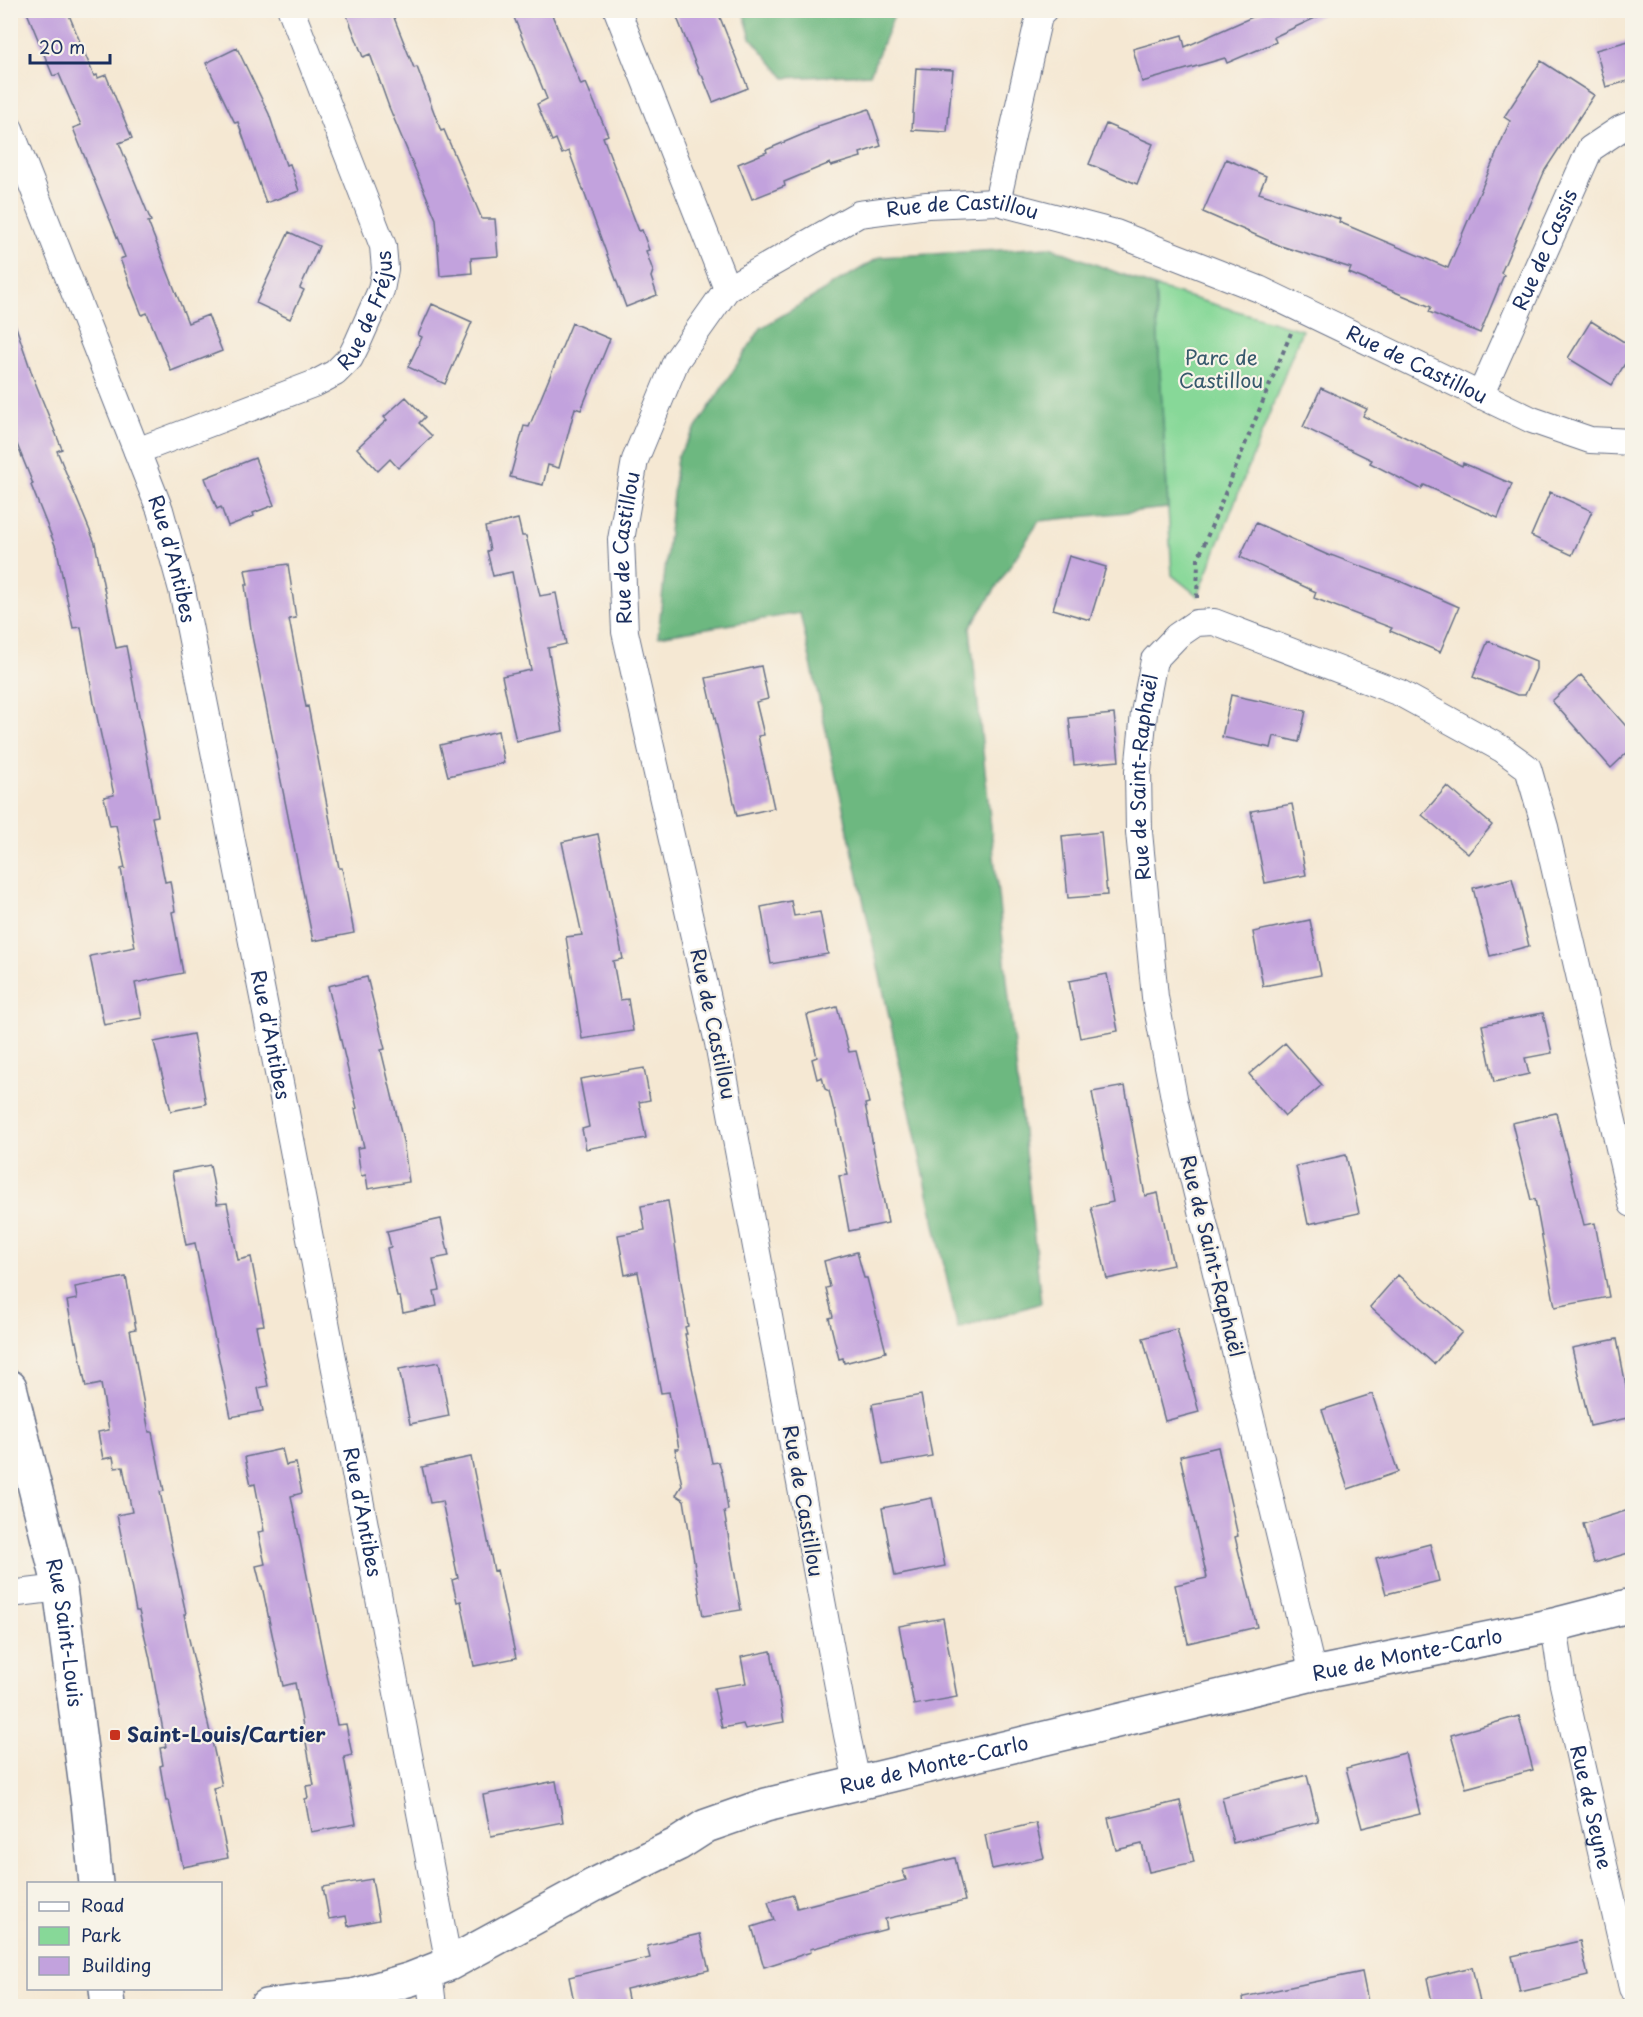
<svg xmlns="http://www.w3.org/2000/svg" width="1643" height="2017" font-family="'Playpen Sans',sans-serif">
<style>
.green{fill:#87d898;stroke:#51847b;stroke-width:1.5}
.forest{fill:#6db880;stroke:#44746f;stroke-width:1.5}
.building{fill:#c2a2dd}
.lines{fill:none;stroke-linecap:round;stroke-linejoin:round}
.minor-casing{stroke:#677087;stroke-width:28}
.tertiary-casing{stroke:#677087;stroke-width:36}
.secondary-casing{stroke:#677087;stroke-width:36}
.path{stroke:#677087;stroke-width:4;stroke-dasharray:4.5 4.5;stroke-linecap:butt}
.minor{stroke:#fff;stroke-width:26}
.tertiary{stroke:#fff;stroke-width:33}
.secondary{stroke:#fff;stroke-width:33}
.poi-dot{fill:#c8321e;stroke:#f7f3e8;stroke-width:2}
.labels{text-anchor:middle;stroke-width:4.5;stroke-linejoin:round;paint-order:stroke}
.street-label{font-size:20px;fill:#1b2f5e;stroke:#f7f3e8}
.park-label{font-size:20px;fill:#36596c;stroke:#f7f3e8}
.poi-label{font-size:20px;font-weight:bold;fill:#1b2f5e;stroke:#f7f3e8;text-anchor:start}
</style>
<rect width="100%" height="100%" fill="#f7f3e8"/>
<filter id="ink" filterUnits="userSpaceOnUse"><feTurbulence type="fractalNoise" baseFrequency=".0167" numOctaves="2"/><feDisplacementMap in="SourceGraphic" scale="12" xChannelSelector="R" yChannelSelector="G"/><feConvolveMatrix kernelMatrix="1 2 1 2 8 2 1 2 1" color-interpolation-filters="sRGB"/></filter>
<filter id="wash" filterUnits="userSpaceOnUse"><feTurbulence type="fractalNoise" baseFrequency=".008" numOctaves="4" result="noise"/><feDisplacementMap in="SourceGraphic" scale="24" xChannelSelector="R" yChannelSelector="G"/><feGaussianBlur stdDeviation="1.35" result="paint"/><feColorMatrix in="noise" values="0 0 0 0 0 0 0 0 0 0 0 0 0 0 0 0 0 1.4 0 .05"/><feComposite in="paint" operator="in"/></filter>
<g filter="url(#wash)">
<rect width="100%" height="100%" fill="#f5e8d3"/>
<path class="green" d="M 1155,287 L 1302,330 L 1198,596 L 1172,575 Z"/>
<path class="forest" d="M 743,11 L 743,10 L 896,11 L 870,74 L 785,78 L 751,38 Z
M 1050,247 L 1155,287 L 1168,508 L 1039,521 L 970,628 L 1041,1303 L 958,1329 L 800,613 L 658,636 L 677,457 L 761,328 L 880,257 Z"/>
<g id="blocks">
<path class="building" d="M 26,10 L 67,10 L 94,76 L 97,75 L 98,78 L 106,75 L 132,138 L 119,143 L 151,221 L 148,222 L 188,323 L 208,315 L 222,351 L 171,371 L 147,313 L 142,315 L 120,259 L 125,257 L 73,128 L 81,125 L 59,74 L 53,76 Z
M 345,10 L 391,10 L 414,68 L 417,67 L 441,131 L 444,130 L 482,219 L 495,219 L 498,256 L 471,258 L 472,273 L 440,276 L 436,219 L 389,107 L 370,54 L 363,57 Z
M 511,10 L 550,10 L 581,85 L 586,83 L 608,135 L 603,137 L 639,231 L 642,230 L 649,250 L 646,251 L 653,271 L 651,277 L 657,295 L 626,307 L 569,151 L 562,154 L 556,139 L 552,141 L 537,104 L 547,99 Z
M 674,10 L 717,10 L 748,88 L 713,102 L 702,75 L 700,75 Z
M 1268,10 L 1332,10 L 1274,37 L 1276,42 L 1227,63 L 1225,58 L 1142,82 L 1133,49 L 1182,35 L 1185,47 Z
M 1632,40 L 1632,80 L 1606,87 L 1596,50 Z
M 237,48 L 269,114 L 286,165 L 290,164 L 299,191 L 266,203 L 238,122 L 235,123 L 206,63 Z
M 1541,61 L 1594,95 L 1545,170 L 1501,273 L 1504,275 L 1480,333 L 1429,312 L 1431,307 L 1349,273 L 1351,268 L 1281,246 L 1203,212 L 1226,159 L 1266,176 L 1259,193 L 1340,219 L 1339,222 L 1448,268 L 1510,121 L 1504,117 Z
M 916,68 L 953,70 L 947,132 L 912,130 Z
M 869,109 L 881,146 L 860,153 L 861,157 L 831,166 L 830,163 L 784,182 L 785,186 L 752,199 L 738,164 L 767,152 L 766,150 L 818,128 L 818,126 Z
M 1106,124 L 1153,144 L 1137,184 L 1089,164 Z
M 289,232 L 319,246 L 300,288 L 304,290 L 290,319 L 256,303 Z
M 432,304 L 472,322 L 445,384 L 408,367 L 422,337 L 418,335 Z
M 10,318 L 13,318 L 33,377 L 62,449 L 57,451 L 95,543 L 116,648 L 126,646 L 158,816 L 152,817 L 165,882 L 170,881 L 175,911 L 172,912 L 183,973 L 135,983 L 142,1018 L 104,1025 L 90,956 L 135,947 L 121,869 L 125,868 L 116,825 L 110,826 L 104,797 L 114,795 L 94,703 L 81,627 L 73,628 L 57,550 L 31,485 L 33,484 L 10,427 Z
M 1591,321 L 1632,347 L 1632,352 L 1612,385 L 1568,358 Z
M 572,323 L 610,339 L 581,410 L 575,408 L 559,468 L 548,465 L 543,485 L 510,477 L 524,426 L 529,427 Z
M 1321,388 L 1367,409 L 1363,416 L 1462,466 L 1463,463 L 1512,484 L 1498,518 L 1424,485 L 1421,489 L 1370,463 L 1372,460 L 1303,427 Z
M 406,397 L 425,417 L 419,423 L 432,436 L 398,468 L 390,459 L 378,471 L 357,448 L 387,420 L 384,417 Z
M 255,458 L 274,505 L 253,513 L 254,516 L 228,526 L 221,507 L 217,509 L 205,478 Z
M 1550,492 L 1592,511 L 1572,555 L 1531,536 Z
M 518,519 L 522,536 L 526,536 L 540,596 L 556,593 L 566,644 L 548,648 L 563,731 L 516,741 L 502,676 L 531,670 L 512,572 L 493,576 L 487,551 L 490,550 L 485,527 Z
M 1256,523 L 1330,556 L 1331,555 L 1402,582 L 1459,607 L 1440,652 L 1390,631 L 1392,628 L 1314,598 L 1316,592 L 1240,557 Z
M 1069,556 L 1106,567 L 1090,620 L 1053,609 Z
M 288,564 L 296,618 L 289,619 L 306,707 L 308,706 L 339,868 L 342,868 L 354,933 L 313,941 L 252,636 L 245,585 L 248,585 L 245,570 Z
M 1488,641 L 1536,661 L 1536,669 L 1525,695 L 1517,695 L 1473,677 Z
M 761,666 L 768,699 L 756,702 L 764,735 L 758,736 L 774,808 L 737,816 L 706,678 Z
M 1581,675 L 1632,733 L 1632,748 L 1611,768 L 1552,701 Z
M 1231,695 L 1306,711 L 1299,742 L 1274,736 L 1271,748 L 1222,737 Z
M 1114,714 L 1119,761 L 1074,765 L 1069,718 Z
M 498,731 L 504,763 L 448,776 L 440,745 Z
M 1447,786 L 1492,825 L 1468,854 L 1422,815 Z
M 1292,804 L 1306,875 L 1265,883 L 1251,811 Z
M 1101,832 L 1107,895 L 1068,898 L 1062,836 Z
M 598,834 L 623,959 L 613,961 L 620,1000 L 628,999 L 633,1031 L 582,1039 L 566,937 L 582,935 L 562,842 Z
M 1512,878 L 1529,946 L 1490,956 L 1473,888 Z
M 791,901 L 794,916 L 820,912 L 828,954 L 771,964 L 761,907 Z
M 1310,920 L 1321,975 L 1263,986 L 1253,932 Z
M 1107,974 L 1118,1031 L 1080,1038 L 1069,981 Z
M 367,977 L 385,1049 L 381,1050 L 403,1141 L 409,1182 L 368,1189 L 366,1175 L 361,1176 L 357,1148 L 364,1147 L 355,1109 L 357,1108 L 328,986 Z
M 837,1007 L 849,1052 L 856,1051 L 869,1103 L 865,1104 L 888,1223 L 849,1231 L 839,1176 L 848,1175 L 835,1110 L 834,1111 L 829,1091 L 825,1089 L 822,1077 L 817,1079 L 812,1059 L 817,1057 L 807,1015 Z
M 1543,1013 L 1552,1053 L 1525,1058 L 1529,1074 L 1494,1082 L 1482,1025 Z
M 193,1034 L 206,1104 L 171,1111 L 154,1042 Z
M 1285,1043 L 1322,1085 L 1285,1116 L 1249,1074 Z
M 644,1068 L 650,1100 L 639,1102 L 646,1138 L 586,1149 L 582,1129 L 589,1127 L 580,1079 Z
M 1125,1086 L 1145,1196 L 1158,1193 L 1173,1265 L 1107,1279 L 1091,1207 L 1113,1202 L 1092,1092 Z
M 1556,1113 L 1584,1225 L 1595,1223 L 1609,1297 L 1555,1307 L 1535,1199 L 1531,1200 L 1512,1123 Z
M 1346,1155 L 1359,1213 L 1308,1224 L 1296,1166 Z
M 210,1165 L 217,1204 L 227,1203 L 238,1260 L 251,1257 L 264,1325 L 256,1326 L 268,1386 L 258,1388 L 263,1411 L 231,1417 L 195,1243 L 186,1245 L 172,1172 Z
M 668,1201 L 688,1326 L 685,1327 L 687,1334 L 685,1334 L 712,1463 L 719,1462 L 723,1477 L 728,1510 L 724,1511 L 741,1610 L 703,1616 L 684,1500 L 676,1495 L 682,1485 L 675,1449 L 679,1449 L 669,1392 L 661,1393 L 638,1272 L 625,1275 L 618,1235 L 645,1230 L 641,1206 Z
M 441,1219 L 449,1256 L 433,1259 L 440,1290 L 434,1291 L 437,1306 L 403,1313 L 400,1297 L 397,1297 L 387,1248 L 391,1247 L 387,1231 Z
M 857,1252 L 864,1278 L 867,1278 L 886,1352 L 844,1363 L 843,1358 L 839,1359 L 829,1318 L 833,1317 L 826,1288 L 830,1287 L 824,1261 Z
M 1398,1275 L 1462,1332 L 1434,1364 L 1370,1307 Z
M 126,1277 L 136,1329 L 130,1330 L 149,1432 L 152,1432 L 164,1491 L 160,1492 L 186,1614 L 184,1614 L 189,1639 L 222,1786 L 213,1788 L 228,1858 L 183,1867 L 169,1801 L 166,1801 L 160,1766 L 163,1765 L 160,1748 L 166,1747 L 150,1659 L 139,1611 L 136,1611 L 117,1515 L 132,1512 L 123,1467 L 115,1468 L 113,1457 L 103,1459 L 98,1432 L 109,1430 L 101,1384 L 86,1387 L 77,1341 L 75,1342 L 67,1301 L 77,1299 L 75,1287 Z
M 1177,1329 L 1199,1412 L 1165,1421 L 1143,1338 Z
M 1617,1339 L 1632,1417 L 1590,1426 L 1572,1348 Z
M 439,1362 L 449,1416 L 410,1424 L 399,1369 Z
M 1372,1394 L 1398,1472 L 1348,1489 L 1322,1410 Z
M 921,1395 L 932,1456 L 883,1465 L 872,1404 Z
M 1218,1447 L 1238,1536 L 1235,1537 L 1257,1627 L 1188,1643 L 1175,1585 L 1207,1578 L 1180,1456 Z
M 282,1449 L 286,1465 L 296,1463 L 302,1493 L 291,1496 L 337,1725 L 346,1724 L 352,1755 L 344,1757 L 356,1824 L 311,1832 L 305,1799 L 308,1798 L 306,1786 L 314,1785 L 295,1683 L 283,1686 L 262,1586 L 261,1586 L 256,1566 L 265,1564 L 258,1532 L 264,1531 L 255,1484 L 251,1485 L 245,1457 Z
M 471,1457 L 494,1571 L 497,1570 L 516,1658 L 474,1666 L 461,1601 L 457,1602 L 452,1580 L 458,1578 L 442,1501 L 430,1503 L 422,1467 Z
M 932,1498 L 945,1566 L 895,1576 L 882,1508 Z
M 1632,1509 L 1632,1552 L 1594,1563 L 1583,1524 Z
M 1430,1544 L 1439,1581 L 1386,1594 L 1376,1558 Z
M 943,1618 L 957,1697 L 914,1705 L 899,1626 Z
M 771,1651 L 784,1722 L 745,1729 L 743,1724 L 722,1728 L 714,1688 L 746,1683 L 741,1657 Z
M 1519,1716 L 1533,1770 L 1466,1788 L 1451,1735 Z
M 1405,1753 L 1420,1814 L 1362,1828 L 1346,1768 Z
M 1307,1775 L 1318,1821 L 1233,1843 L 1222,1797 Z
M 556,1781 L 563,1822 L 491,1836 L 483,1795 Z
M 1180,1801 L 1194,1862 L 1149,1872 L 1142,1844 L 1116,1850 L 1108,1818 Z
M 1036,1823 L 1044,1858 L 992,1869 L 985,1835 Z
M 955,1858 L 965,1901 L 885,1919 L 887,1929 L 810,1949 L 811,1952 L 764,1967 L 752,1927 L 774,1920 L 768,1902 L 793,1895 L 797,1908 L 906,1880 L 903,1870 Z
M 372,1879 L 379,1920 L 348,1926 L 346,1916 L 329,1919 L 323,1887 Z
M 700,1934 L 709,1970 L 626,1989 L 629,2004 L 616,2007 L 575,2007 L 569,1977 L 650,1958 L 647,1946 Z
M 1580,1941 L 1588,1976 L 1520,1992 L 1512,1956 Z
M 1472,1967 L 1481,2007 L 1433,2007 L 1427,1978 Z
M 1362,1972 L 1369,2007 L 1244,2007 L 1243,1997 Z"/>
</g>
</g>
<g filter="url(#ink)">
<use href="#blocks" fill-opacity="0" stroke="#677087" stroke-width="1.5"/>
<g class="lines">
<defs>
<g id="minor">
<path d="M 617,10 L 727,289"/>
<path id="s1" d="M 10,129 L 160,510 L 182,590 L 285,1108 L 449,1964"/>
<path d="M 997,202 L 1040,12 L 1044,10"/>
<path id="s2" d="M 1480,396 L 1590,149 L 1620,129 L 1632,124"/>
<path id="s3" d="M 137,451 L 316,383 L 335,373 L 350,358 L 358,342 L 381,290 L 385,269 L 383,246 L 291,10"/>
<path d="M 10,1594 L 60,1588"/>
<path id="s4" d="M 1554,1625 L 1562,1680 L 1632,1988"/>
<path id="s5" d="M 1313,1674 L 1175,1103 L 1155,997 L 1139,832 L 1138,771 L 1144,713 L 1154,660 L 1177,636 L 1196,623 L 1214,622 L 1400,693 L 1502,749 L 1528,768 L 1545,827 L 1632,1204"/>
<path id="s6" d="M 857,1782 L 847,1735 L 718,1043 L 625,632 L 621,540 L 635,460 L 676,361 L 727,289 L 859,214 L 927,205 L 997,202 L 1116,233 L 1259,289 L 1532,420 L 1590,440 L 1632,442"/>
<path d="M 429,1972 L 433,2006"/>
</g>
<g id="tertiary">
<path id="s7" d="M 266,2006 L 352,1996 L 411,1979 L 449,1964 L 594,1885 L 678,1844 L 706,1826 L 766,1805 L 1313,1674 L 1554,1625 L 1632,1605"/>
</g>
<g id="secondary">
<path id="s8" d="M 10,1387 L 60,1588 L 88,1803 L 96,1884"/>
<path d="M 106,1988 L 108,2006"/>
</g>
</defs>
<use href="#minor" class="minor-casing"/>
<use href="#tertiary" class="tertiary-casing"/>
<use href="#secondary" class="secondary-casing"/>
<path class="path" d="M 1197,598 L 1198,559 L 1291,333"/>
<use href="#minor" class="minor"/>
<use href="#tertiary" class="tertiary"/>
<use href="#secondary" class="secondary"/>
</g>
</g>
<rect class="poi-dot" x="109" y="1729" width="12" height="12" rx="3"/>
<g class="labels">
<g class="street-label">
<text dy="7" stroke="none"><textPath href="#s6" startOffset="1798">Rue de Castillou</textPath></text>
<text dy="7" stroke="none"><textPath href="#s2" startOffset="160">Rue de Cassis</textPath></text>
<text dy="7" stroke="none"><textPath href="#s3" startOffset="285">Rue de Fréjus</textPath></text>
<text dy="7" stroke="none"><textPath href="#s6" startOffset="2284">Rue de Castillou</textPath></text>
<text dy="7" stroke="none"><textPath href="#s6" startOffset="1258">Rue de Castillou</textPath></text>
<text dy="7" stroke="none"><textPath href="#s1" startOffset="460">Rue d'Antibes</textPath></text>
<text dy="7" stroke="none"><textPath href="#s5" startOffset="916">Rue de Saint-Raphaël</textPath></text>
<text transform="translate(713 1024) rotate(78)" y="7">Rue de Castillou</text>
<text dy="7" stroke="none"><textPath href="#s1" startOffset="946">Rue d'Antibes</textPath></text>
<text transform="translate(1212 1256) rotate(76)" y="7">Rue de Saint-Raphaël</text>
<text transform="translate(803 1501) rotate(80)" y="7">Rue de Castillou</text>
<text dy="7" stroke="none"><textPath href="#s1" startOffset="1432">Rue d'Antibes</textPath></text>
<text dy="7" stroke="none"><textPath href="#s8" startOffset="252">Rue Saint-Louis</textPath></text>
<text dy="7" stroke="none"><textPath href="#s7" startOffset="1203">Rue de Monte-Carlo</textPath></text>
<text dy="7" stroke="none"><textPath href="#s7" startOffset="717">Rue de Monte-Carlo</textPath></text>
<text dy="7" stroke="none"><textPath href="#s4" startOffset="186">Rue de Seyne</textPath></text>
</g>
<g class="park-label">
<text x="1221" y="365">Parc de<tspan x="1221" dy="23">Castillou</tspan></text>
</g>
<g class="poi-label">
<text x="127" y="1742">Saint-Louis/Cartier</text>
</g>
</g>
<rect width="1643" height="2017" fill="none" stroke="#f7f3e8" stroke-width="36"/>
<rect x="27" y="1882" width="195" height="108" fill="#f7f3e8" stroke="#9fa5b1" stroke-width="1.5"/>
<rect x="39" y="1902" width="30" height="9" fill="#ffffff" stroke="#9fa5b1" stroke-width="1.5"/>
<text x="81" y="1912" font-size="18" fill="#1b2f5e">Road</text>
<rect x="39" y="1927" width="30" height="18" fill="#87d898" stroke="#9fa5b1" stroke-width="1.5"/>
<text x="81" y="1942" font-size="18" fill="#1b2f5e">Park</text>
<rect x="39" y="1957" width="30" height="18" fill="#c2a2dd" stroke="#9fa5b1" stroke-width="1.5"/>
<text x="81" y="1972" font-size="18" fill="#1b2f5e">Building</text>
<path d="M30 54v9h80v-9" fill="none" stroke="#1b2f5e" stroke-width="3"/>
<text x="39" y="54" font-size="18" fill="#1b2f5e" stroke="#f7f3e8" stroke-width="4.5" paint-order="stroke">20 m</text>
</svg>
